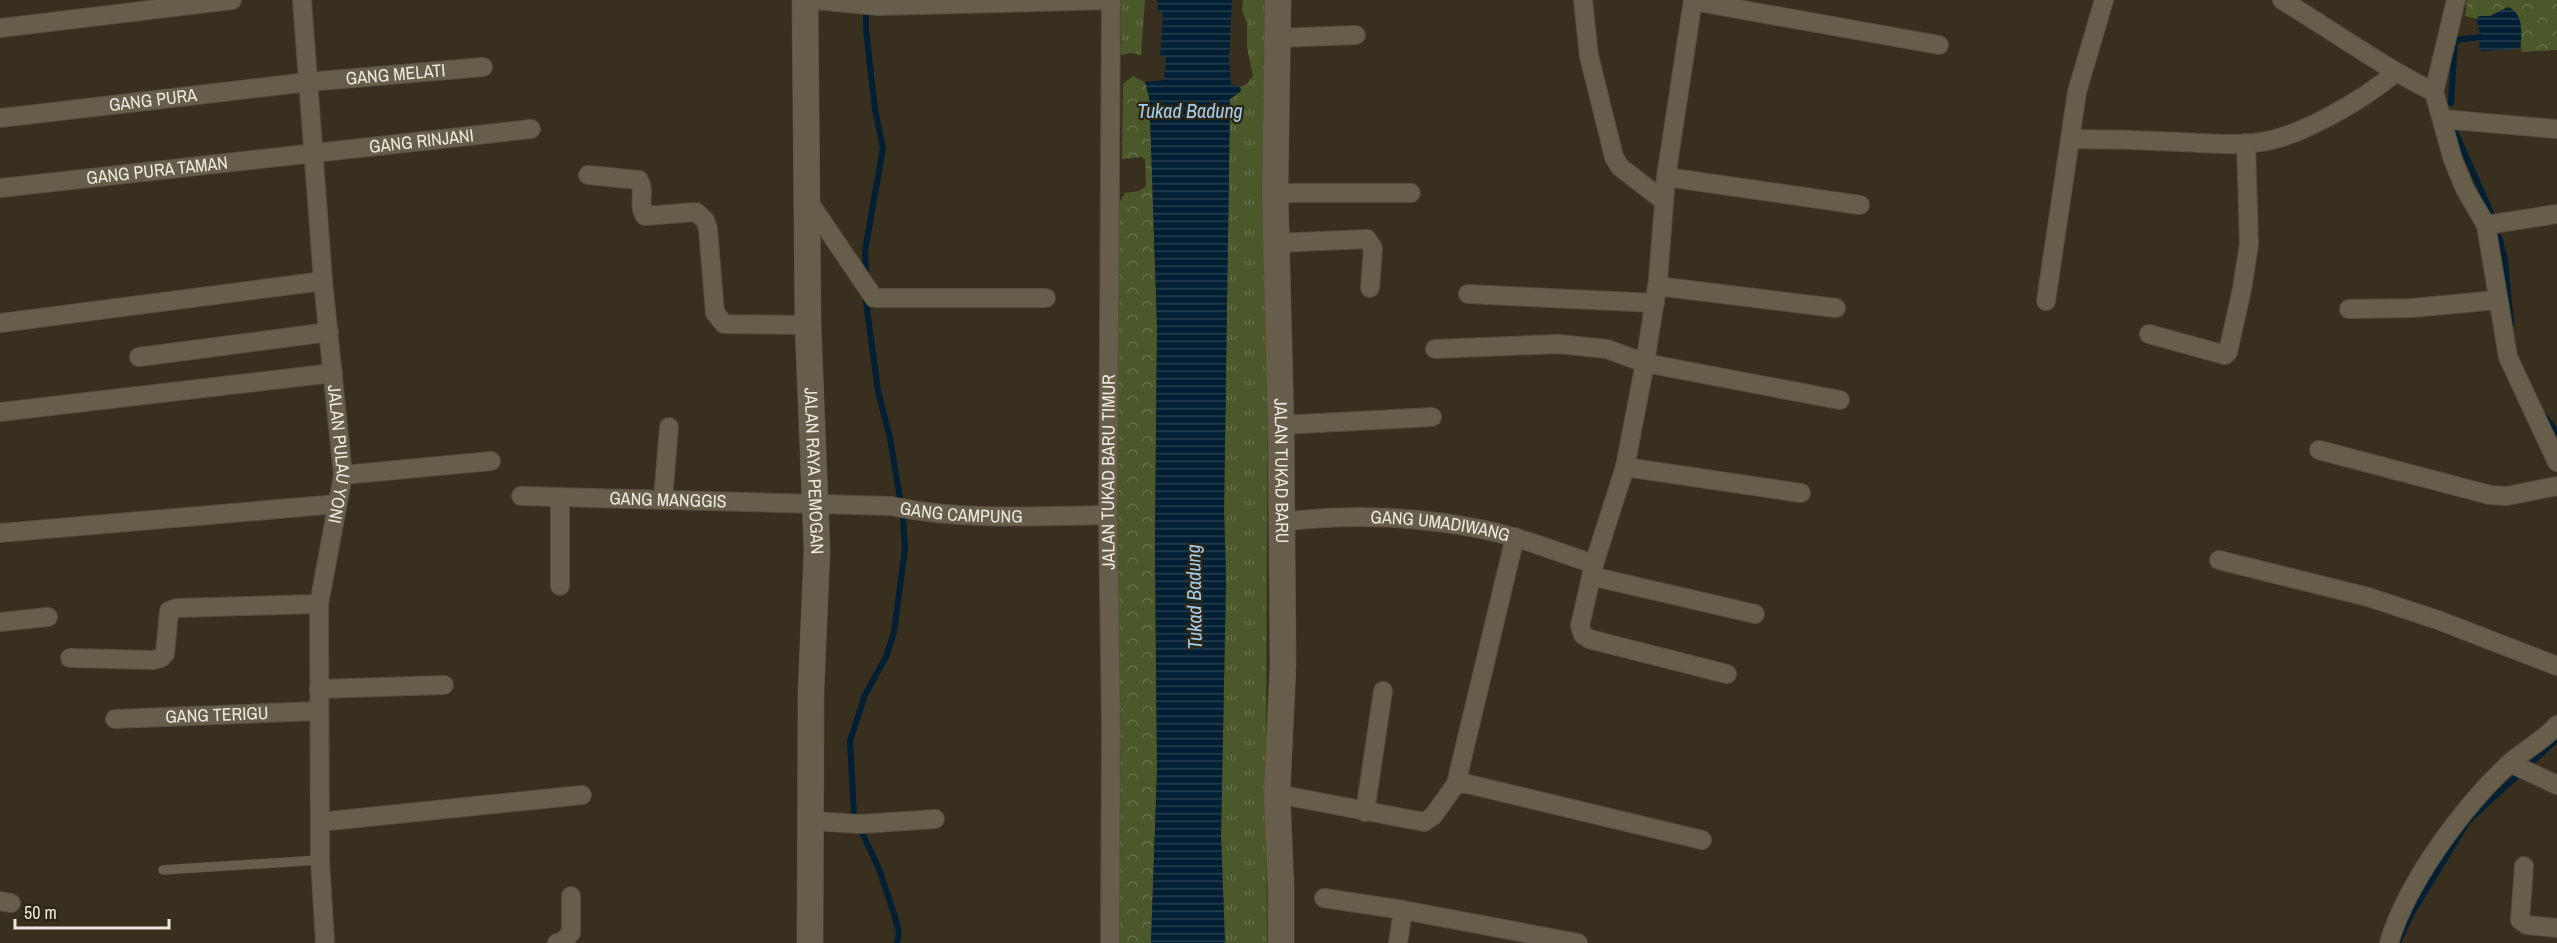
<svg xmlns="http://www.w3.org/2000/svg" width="2557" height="943" font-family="'Archivo Narrow',sans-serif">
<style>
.grass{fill:url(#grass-tufts)}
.forest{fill:url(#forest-crowns)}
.water{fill:url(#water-rules)}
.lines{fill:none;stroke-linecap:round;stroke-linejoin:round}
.stream{stroke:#021f33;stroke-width:6}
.lane-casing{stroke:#554d3e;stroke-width:10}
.street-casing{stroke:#554d3e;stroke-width:20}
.secondary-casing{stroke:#554d3e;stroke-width:27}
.lane{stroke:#665d4a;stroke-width:9}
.street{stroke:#665d4a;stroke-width:18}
.secondary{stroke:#665d4a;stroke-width:26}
.labels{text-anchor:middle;stroke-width:4.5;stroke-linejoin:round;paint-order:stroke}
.street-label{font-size:18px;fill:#ede8dd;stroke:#2e2614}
.water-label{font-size:20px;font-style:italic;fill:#a1cef2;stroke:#2e2614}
</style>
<defs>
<pattern id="grass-tufts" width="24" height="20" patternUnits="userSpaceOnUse" patternTransform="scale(1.5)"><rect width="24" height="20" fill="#4b582a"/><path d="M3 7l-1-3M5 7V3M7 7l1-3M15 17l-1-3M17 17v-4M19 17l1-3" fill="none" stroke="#657048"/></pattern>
<pattern id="forest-crowns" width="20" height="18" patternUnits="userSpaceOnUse" patternTransform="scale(1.5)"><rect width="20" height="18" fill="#4b582a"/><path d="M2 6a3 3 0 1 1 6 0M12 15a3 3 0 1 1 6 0" fill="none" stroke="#657048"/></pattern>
<pattern id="water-rules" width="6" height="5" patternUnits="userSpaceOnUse" patternTransform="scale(1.5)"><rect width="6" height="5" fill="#021f33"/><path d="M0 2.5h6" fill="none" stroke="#274050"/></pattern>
</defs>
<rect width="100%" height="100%" fill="#382f1e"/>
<path class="grass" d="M 1121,0 L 1145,0 L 1141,55 L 1131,53 L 1121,55 Z
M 1243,0 L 1265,0 L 1268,347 L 1266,757 L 1267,943 L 1225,943 L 1221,836 L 1226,579 L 1224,510 L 1230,99 L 1241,91 L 1240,87 L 1247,84 L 1253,76 L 1247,47 L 1247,23 L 1242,11 Z"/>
<path class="forest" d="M 2467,0 L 2557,0 L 2557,50 L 2522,52 C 2517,38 2528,14 2508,8 L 2490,16 L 2478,16 L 2477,19 L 2465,16 Z
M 1133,76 L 1145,82 L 1149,97 L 1151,144 L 1157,326 L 1155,545 L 1157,771 L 1151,943 L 1115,943 L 1118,205 L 1125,193 L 1139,191 L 1146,186 L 1145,159 L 1141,157 L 1122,159 L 1123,84 Z"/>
<path class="water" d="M 1157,0 L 1232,0 L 1229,59 L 1231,84 L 1240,87 L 1241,91 L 1230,99 L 1224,510 L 1226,579 L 1221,836 L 1225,943 L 1151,943 L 1157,771 L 1155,545 L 1157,326 L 1151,144 L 1149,97 L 1145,82 L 1164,80 L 1166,57 L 1160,56 L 1163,14 L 1158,10 Z
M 2508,7 C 2524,13 2522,35 2520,49 L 2481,51 L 2479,47 L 2481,37 L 2476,20 L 2480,16 L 2490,16 Z"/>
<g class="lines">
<path class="stream" d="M 2451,103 L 2455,40 L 2481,37
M 2454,129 L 2492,215
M 2499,237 L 2505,260 L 2511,324
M 866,275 L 865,251 L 883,148 L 875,110 L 866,30 L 866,6
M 865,294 L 878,391 L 890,438 L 903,517 L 905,549 L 894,632 L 886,657 L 865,695 L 850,741 L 854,815 L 879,869 L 895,917 L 899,932 L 897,943
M 2544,416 L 2557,432
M 2399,940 L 2412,913 L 2468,821 L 2557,739"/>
<defs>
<path id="lane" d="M 163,870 L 320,860"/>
<g id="street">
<path id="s1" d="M 302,0 L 323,281 L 343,475 L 319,604 L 320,860 L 325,943"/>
<path d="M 815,0 L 878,6 L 1111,0"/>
<path d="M 1583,0 L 1589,56 L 1614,157 L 1620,167 L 1664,201"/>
<path d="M 1693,0 L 1666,177 L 1658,280 L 1645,363 L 1625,467 L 1594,564 L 1580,626 L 1583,635 L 1589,639 L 1727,674"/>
<path d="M 2282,0 C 2333,31 2381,66 2434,92"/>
<path d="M 2456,0 L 2434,92 L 2453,160 L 2465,189 L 2486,225 L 2508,357 L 2557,462"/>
<path d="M 1693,1 L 1939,45"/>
<path d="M 0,28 L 232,0"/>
<path d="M 1276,38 L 1356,35"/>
<path id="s2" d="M 0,118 L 308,82 L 483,67"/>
<path d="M 2442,119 L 2557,129"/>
<path d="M 2070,139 C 2107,139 2143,140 2180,142 C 2210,143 2242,147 2271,140 C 2308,132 2367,97 2395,73"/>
<path d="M 588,175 L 639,180 C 646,192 637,204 645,216 L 696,212 L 705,220 L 708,229 L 715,313 L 724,324 L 808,325"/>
<path d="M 1666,177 L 1860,205"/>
<path id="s3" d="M 0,188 L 531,129"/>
<path d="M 1275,193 L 1411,193"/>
<path d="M 807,199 L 874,298 L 1046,298"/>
<path d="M 2486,225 L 2557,214"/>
<path d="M 1276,243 L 1367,239 L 1373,248 L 1370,288"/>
<path d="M 1657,286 L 1836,308"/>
<path d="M 1468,294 L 1655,303"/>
<path d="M 2046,301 L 2077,92 L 2104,0"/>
<path d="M 2349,309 L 2412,308 L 2497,300"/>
<path d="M 0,323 L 323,281"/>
<path d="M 2149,334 L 2225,355 L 2228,352 L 2242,289 L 2249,244 L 2246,143"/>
<path d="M 1435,349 L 1558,344 L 1607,349 L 1645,363 L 1840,400"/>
<path d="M 139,357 L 329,332"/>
<path d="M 0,412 L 333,373"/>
<path d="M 1281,425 L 1432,417"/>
<path d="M 2319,450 L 2490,495 L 2507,496 L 2557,486"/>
<path d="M 1625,467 L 1801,493"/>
<path d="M 343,475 L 491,461"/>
<path id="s4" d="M 521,496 L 891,506 C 961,521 1036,516 1108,515"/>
<path d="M 560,499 L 560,586"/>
<path d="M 663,499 L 669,427"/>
<path id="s5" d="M 1282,522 C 1343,514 1409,516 1470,527 C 1513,534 1554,551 1594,564"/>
<path d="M 0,533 L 337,504"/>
<path d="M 2219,560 L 2368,597 L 2438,620 L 2557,666"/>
<path d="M 1591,576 L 1755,614"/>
<path d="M 0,622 L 48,617"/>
<path d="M 70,658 L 153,660 L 161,658 L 165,654 L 169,611 L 177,608 L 319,604"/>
<path d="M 319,689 L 444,685"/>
<path id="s6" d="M 115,719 L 319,711"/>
<path d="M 2510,763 L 2557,785"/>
<path d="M 1456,784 L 1515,537"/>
<path d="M 1277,794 L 1424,822 L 1433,816 L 1456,784 L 1468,784 L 1702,840"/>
<path d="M 1365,812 L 1383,691"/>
<path d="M 811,821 L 861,824 L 935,819"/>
<path d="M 320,822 L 582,795"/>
<path d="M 2524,866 L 2520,920 L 2527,925 L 2557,928"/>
<path d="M 1324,898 L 1403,910 L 1578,943"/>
<path d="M 0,901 L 11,903"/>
<path d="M 557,943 L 563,941 L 571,933 L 571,896"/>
<path id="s7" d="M 1110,943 L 1111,728 L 1108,515 L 1111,0"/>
<path d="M 1398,943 L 1403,910"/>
<path d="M 2389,943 C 2407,882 2464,805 2511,762 C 2526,749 2544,740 2557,725"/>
</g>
<g id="secondary">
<path id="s8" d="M 805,0 L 808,325 L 817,550 L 811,691 L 810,943"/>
<path id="s9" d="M 1278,0 L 1275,193 L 1281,425 L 1283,665 L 1277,794 L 1281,888 L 1281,943"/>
</g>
</defs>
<use href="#lane" class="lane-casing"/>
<use href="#street" class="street-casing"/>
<use href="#secondary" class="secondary-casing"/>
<use href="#lane" class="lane"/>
<use href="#street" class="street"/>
<use href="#secondary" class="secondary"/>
</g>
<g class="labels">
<g class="street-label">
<text dy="6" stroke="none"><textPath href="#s2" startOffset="398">GANG MELATI</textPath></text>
<text dy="6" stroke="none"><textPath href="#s2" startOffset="154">GANG PURA</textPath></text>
<text dy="6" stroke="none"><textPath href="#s3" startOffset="424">GANG RINJANI</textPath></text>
<text dy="6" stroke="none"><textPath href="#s3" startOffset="158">GANG PURA TAMAN</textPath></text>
<text dy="6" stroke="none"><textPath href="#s1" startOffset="456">JALAN PULAU YONI</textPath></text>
<text dy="6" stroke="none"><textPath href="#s8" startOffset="471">JALAN RAYA PEMOGAN</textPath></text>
<text dy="6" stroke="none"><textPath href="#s7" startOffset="471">JALAN TUKAD BARU TIMUR</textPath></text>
<text dy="6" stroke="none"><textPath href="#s9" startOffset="471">JALAN TUKAD BARU</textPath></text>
<text dy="6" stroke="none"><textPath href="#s4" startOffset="147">GANG MANGGIS</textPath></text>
<text dy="6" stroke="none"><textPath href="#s4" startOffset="441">GANG CAMPUNG</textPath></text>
<text dy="6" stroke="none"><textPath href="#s5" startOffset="159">GANG UMADIWANG</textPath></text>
<text dy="6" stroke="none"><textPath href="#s6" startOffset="102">GANG TERIGU</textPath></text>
</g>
<g class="water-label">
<text x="1190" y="118">Tukad Badung</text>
<text transform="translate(1194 597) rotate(-91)" y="7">Tukad Badung</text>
</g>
</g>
<path d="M15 919v9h154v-9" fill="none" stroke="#ede8dd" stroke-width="3"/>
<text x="24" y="919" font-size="18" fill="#ede8dd" stroke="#2e2614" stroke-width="4.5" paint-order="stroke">50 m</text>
</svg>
